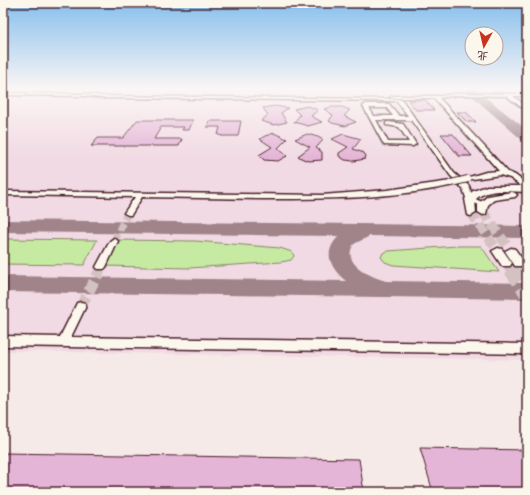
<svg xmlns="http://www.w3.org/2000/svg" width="530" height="495" font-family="Delius,'LXGW WenKai TC',sans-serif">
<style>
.built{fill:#f1dae3}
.green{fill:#c7eaa3;stroke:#888467}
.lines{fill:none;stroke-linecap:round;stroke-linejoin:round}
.taxiway{fill:#a0848a;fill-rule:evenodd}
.building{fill:#e4b5d6;stroke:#4a1f2b}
.minor-tunnel-far1{stroke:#d4c1c2;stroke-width:8;stroke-dasharray:8 4;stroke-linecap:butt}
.minor-tunnel{stroke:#d4c1c2;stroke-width:11;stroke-dasharray:11 5.5;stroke-linecap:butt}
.major-tunnel-far1{stroke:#d4c1c2;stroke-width:10;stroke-dasharray:10 5;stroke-linecap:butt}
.major-tunnel{stroke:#d4c1c2;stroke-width:14;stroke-dasharray:14 6;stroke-linecap:butt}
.minor-casing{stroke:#4a1f2b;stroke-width:3}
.major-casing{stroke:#4a1f2b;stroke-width:3}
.minor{fill:#fbf7ec;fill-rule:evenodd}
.major{fill:#fbf7ec;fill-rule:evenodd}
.minor-bridge-casing{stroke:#4a1f2b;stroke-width:8;stroke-linecap:butt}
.minor-bridge{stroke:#fbf7ec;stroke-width:6}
</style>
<rect width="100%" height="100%" fill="#f6eae8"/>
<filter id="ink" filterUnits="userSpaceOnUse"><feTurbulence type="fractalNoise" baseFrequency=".025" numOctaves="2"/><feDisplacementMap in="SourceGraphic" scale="8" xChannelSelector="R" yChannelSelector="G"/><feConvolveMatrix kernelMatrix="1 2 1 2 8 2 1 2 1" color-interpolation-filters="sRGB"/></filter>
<g filter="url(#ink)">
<path class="built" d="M 3,89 L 527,89 L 527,360 L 3,351 Z"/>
<path class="green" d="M 3,239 L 97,240 L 84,265 L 3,264 Z
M 117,240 L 195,241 L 280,248 L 292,252 L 294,256 L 291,260 L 281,262 L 189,268 L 105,266 Z
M 457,246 L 481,246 L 499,272 L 393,265 L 385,262 L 381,257 L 383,253 L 388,251 Z"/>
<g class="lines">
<path class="taxiway" d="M 464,89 L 475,89 L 527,130 L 527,141 L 522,140 Z
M 3,220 L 527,226 L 527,238 L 370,236 L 354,244 C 340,264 372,277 386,281 L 527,283 L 527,299 L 3,292 L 3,276 L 346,281 C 329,267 323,252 339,236 L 3,232 Z"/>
</g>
<path class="building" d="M 408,100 L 425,100 L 434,110 L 416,110 Z
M 274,106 L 288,108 L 281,113 L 287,122 L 274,125 L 261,121 L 268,115 L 263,108 Z
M 308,106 L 318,110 L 311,116 L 322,122 L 308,126 L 294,122 L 300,115 L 294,109 Z
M 332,107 L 342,107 L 350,110 L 344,116 L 356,122 L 345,126 L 332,123 L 329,121 L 333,115 L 324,109 Z
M 457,112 L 466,112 L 476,122 L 467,122 Z
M 137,120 L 193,120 L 189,130 L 182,130 L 184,127 L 161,127 L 154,139 L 182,139 L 179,146 L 91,146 L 98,138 L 123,138 Z
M 209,121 L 241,121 L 238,136 L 221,136 L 221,135 L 218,135 L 220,127 L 207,127 Z
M 274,133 L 287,139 L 278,148 L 287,156 L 278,161 L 264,160 L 259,155 L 272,147 L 260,139 L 265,136 Z
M 307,134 L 318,137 L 323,140 L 316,148 L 322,152 L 322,160 L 308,161 L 301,158 L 298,156 L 310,147 L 295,139 Z
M 343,134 L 361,139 L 353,149 L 364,153 L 366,156 L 365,159 L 354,161 L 345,160 L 339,156 L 339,153 L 348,147 L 332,139 Z
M 441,134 L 453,134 L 472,156 L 459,156 Z
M 420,448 L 527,450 L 527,492 L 433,492 Z
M 3,453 L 359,459 L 364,492 L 3,492 Z"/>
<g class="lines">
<path class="minor-tunnel-far1" d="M 114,241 L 128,213
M 99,271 L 101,267"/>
<path class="minor-tunnel" d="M 81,306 L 100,270"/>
<path class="major-tunnel-far1" d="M 483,212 L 511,251
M 471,213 L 498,251
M 506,263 L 511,271
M 519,263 L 525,271"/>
<path class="major-tunnel" d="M 511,270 L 527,294
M 524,270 L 527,274"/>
<defs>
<path id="minor" d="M 3,93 L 85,94 L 102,96 L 397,99 L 402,100 L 454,173 L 469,186 L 473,198 L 487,204 L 483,206 L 467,201 L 463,189 L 450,175 L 411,120 L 376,120 L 388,142 L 409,142 L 399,127 L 386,125 L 386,123 L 388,122 L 403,124 L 416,144 L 413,146 L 384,145 L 363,106 L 366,104 L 389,104 L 399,116 L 408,116 L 397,101 L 102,98 L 85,96 L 3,95 ZM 369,108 L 387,108 L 393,116 L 374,116 Z
M 459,93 L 527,94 L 527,96 L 513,96 L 527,107 L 527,111 L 506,96 L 459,95 L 439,98 L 508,172 L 515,175 L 527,184 L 527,190 L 510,178 L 500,175 L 466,180 L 466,178 L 486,172 L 499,171 L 434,98 L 392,98 L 390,97 L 392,96 L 441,96 Z
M 451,181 L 454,181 L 454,185 C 392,199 327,199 263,199 C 223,198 183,198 142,197 L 131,215 L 128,215 L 124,213 L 135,197 L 3,195 L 3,191 L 322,195 L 387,190 Z
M 114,238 L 118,241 L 106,267 L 104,269 L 98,269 L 96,267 L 110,241 Z
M 81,302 L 85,303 L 86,306 L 71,337 L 527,344 L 527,354 L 3,346 L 3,336 L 60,337 L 77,303 Z"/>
<path id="major" d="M 487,186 L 527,186 L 527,192 C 510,192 487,187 475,200 L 476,213 L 471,216 L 468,215 L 465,199 L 473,191 Z
M 512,192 L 515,193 L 517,195 L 515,197 L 494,200 L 488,205 L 486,214 L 483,215 L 478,212 L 478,204 L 488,196 Z
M 498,248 L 502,249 L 512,263 L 510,266 L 502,266 L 492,251 Z
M 511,248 L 515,249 L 525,263 L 523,266 L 515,266 L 505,251 Z"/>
</defs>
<use href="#minor" class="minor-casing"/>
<use href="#major" class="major-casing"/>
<use href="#minor" class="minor"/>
<use href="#major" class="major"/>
<defs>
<path id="minor-bridge" d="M 451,183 L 468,179"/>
</defs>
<use href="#minor-bridge" class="minor-bridge-casing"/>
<use href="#minor-bridge" class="minor-bridge"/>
</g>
</g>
<linearGradient id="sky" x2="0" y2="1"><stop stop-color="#86bfed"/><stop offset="0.56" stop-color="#fbf6f5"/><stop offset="1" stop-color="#fbf6f5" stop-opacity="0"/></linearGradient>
<rect width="530" height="158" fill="url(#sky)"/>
<rect width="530" height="495" fill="none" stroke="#fbf7ec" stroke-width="16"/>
<rect x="8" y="8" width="514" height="479" fill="none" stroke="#4a1f2b" stroke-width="1.5" filter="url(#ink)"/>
<g transform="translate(484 46) rotate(188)"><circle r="19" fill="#fbf7ec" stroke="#b4a19f"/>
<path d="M0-3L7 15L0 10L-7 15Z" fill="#c8321e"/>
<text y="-6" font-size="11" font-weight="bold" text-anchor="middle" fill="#4a1f2b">北</text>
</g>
</svg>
